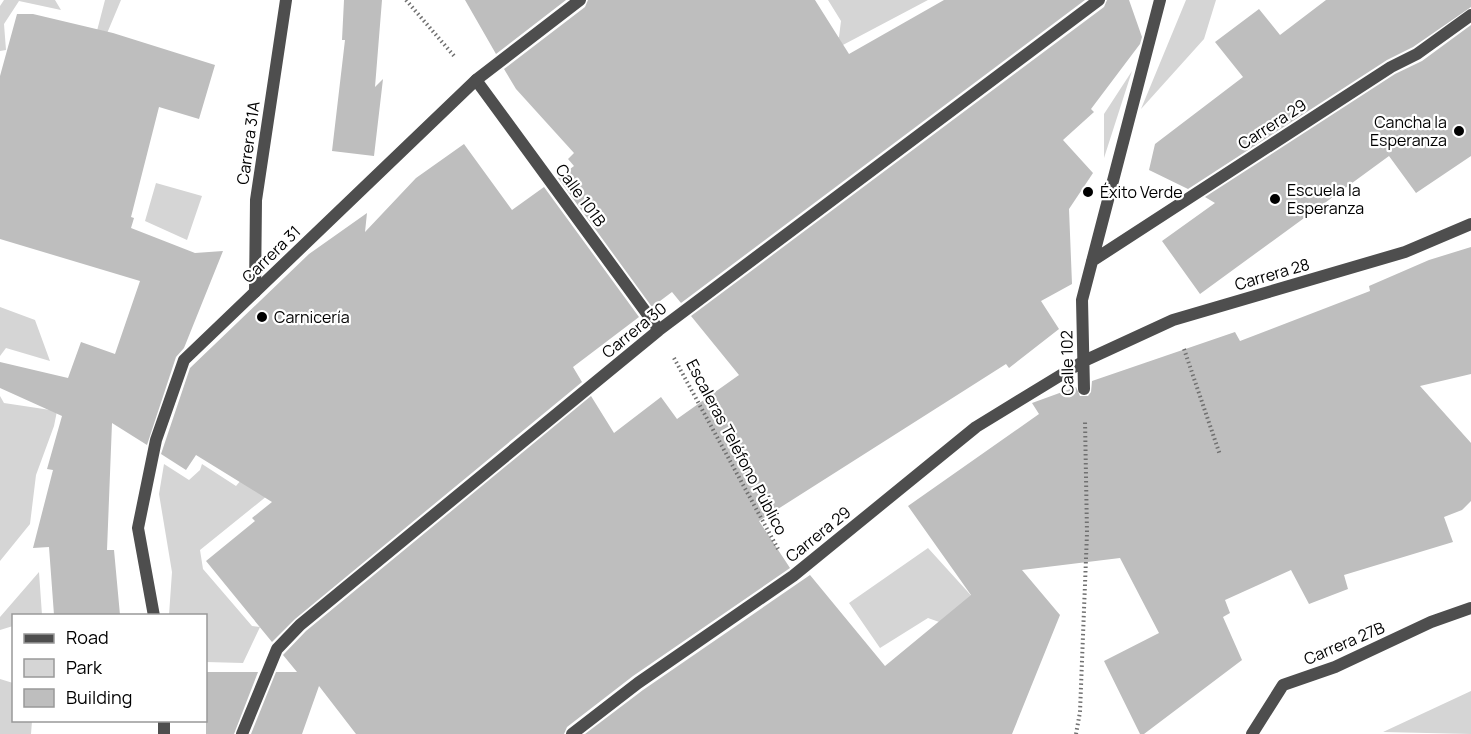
<svg xmlns="http://www.w3.org/2000/svg" width="1471" height="734" font-family="Manrope,sans-serif">
<style>
.green{fill:#d5d5d5}
.building{fill:#bebebe}
.lines{fill:none;stroke-linecap:round;stroke-linejoin:round}
.path{stroke:#707070;stroke-width:4;stroke-dasharray:1.5 3;stroke-linecap:butt}
.minor{stroke:#4e4e4e;stroke-width:12}
.tertiary{stroke:#4e4e4e;stroke-width:12}
.poi-dot{fill:#000;stroke:#fff;stroke-width:2}
.labels{text-anchor:middle;stroke-width:4.5;stroke-linejoin:round;paint-order:stroke}
.poi-label{font-size:16px;fill:#000;stroke:#fff;text-anchor:start}
.street-label{font-size:16px;fill:#000;stroke:#fff}
</style>
<rect width="100%" height="100%" fill="#fff"/>
<path class="green" d="M 4,0 L 55,0 L 61,10 L 19,1 L 4,24 L 6,50 L 0,51 L 0,6 Z
M 105,0 L 121,0 L 79,100 Z
M 828,0 L 928,0 L 756,91 L 839,37 L 841,21 Z
M 1186,0 L 1216,0 L 1204,39 L 1141,109 Z
M 1132,71 L 1104,158 L 1104,114 Z
M 156,183 L 202,196 L 187,240 L 145,221 Z
M 0,307 L 35,320 L 50,361 L 6,348 L 0,356 Z
M 0,396 L 4,403 L 57,411 L 54,426 L 36,475 L 30,524 L 0,561 Z
M 164,464 L 189,480 L 200,470 L 202,464 L 236,486 L 253,466 L 278,487 L 200,550 L 203,569 L 252,626 L 260,627 L 243,663 L 206,662 L 206,616 L 169,615 L 172,572 L 159,494 Z
M 928,548 L 977,602 L 942,623 L 928,618 L 880,648 L 849,603 Z
M 39,572 L 42,615 L 14,616 L 13,626 L 0,630 L 0,617 Z
M 0,679 L 13,683 L 14,720 L 32,721 L 31,734 L 0,734 Z
M 1471,691 L 1471,734 L 1383,732 Z"/>
<path class="building" d="M 344,0 L 382,0 L 375,87 L 383,79 L 374,156 L 332,151 L 345,40 L 342,40 Z
M 465,0 L 566,0 L 496,54 Z
M 588,0 L 815,0 L 849,54 L 944,0 L 1085,0 L 681,303 L 672,292 L 652,307 L 558,178 L 574,166 L 568,159 L 574,153 L 516,89 L 504,69 L 585,7 Z
M 1107,0 L 1129,0 L 1142,37 L 1140,44 L 1091,109 L 1094,112 L 1063,140 L 1093,173 L 1069,209 L 1072,284 L 1041,301 L 1059,329 L 1009,368 L 1006,364 L 759,521 L 790,568 L 633,676 L 567,727 L 564,734 L 356,734 L 319,686 L 302,734 L 251,734 L 276,672 L 297,672 L 283,655 L 306,631 L 591,396 L 614,433 L 661,397 L 677,419 L 739,375 L 691,316 L 1104,7 Z
M 1326,0 L 1471,0 L 1471,7 L 1413,47 L 1387,60 L 1188,189 L 1149,170 L 1155,144 L 1243,77 L 1215,42 L 1259,9 L 1280,35 Z
M 17,14 L 33,14 L 113,33 L 215,65 L 199,119 L 159,107 L 131,217 L 134,218 L 131,228 L 195,253 L 223,251 L 184,348 L 176,357 L 147,445 L 112,423 L 107,550 L 114,550 L 120,615 L 54,615 L 49,547 L 33,548 L 53,470 L 47,469 L 62,416 L 0,388 L 0,362 L 68,378 L 81,342 L 115,354 L 140,281 L 0,239 L 0,76 Z
M 1471,25 L 1471,156 L 1416,193 L 1389,156 L 1200,294 L 1162,241 L 1215,203 L 1205,197 L 1395,74 L 1422,61 Z
M 464,144 L 512,210 L 544,187 L 639,317 L 573,367 L 582,382 L 295,619 L 272,642 L 206,561 L 255,521 L 252,518 L 272,502 L 196,455 L 186,470 L 161,454 L 190,368 L 309,254 L 367,213 L 365,232 L 416,178 Z
M 1471,247 L 1471,374 L 1420,386 L 1471,443 L 1471,501 L 1462,510 L 1444,517 L 1453,542 L 1344,575 L 1348,589 L 1309,604 L 1291,570 L 1225,600 L 1230,613 L 1223,617 L 1242,660 L 1144,734 L 1140,734 L 1104,661 L 1159,633 L 1120,558 L 1022,570 L 1060,615 L 1012,734 L 585,734 L 643,690 L 810,575 L 885,666 L 971,595 L 908,506 L 1039,414 L 1032,403 L 1076,387 L 1080,396 L 1088,396 L 1091,392 L 1092,381 L 1235,332 L 1240,341 L 1370,291 L 1369,286 L 1429,260 Z
M 206,672 L 258,672 L 234,734 L 206,734 Z"/>
<g class="lines">
<path class="path" d="M 406,0 L 455,57
M 1184,349 L 1220,455
M 674,358 L 778,549
M 1076,734 L 1080,712 L 1087,533 L 1085,420"/>
<path class="minor" d="M 476,80 L 659,330
M 1092,261 L 1391,67 L 1417,54 L 1471,15
M 255,292 L 256,200 L 286,0
M 1084,389 L 1082,300 L 1160,0
M 242,734 L 277,649 L 300,625 L 659,330 L 1099,0
M 572,734 L 638,683 L 793,576 L 976,427 L 1084,361 L 1173,320 L 1405,252 L 1471,224
M 1252,734 L 1283,685 L 1335,667 L 1431,622 L 1471,608"/>
<path class="tertiary" d="M 154,616 L 138,528 L 156,440 L 184,360 L 476,80 L 580,0
M 164,720 L 164,734"/>
</g>
<g class="poi-dot">
<circle cx="1459" cy="131" r="6"/>
<circle cx="1088" cy="192" r="6"/>
<circle cx="1275" cy="199" r="6"/>
<circle cx="262" cy="317" r="6"/>
</g>
<g class="labels">
<g class="poi-label">
<text x="1447" y="128" text-anchor="end">Cancha la<tspan x="1447" dy="18">Esperanza</tspan></text>
<text x="1287" y="196">Escuela la<tspan x="1287" dy="18">Esperanza</tspan></text>
<text x="1100" y="198">Éxito Verde</text>
<text x="274" y="323">Carnicería</text>
</g>
<g class="street-label">
<text transform="translate(1272 124) rotate(-33)" y="6">Carrera 29</text>
<text transform="translate(248 143) rotate(-82)" y="6">Carrera 31A</text>
<text transform="translate(581 195) rotate(54)" y="6">Calle 101B</text>
<text transform="translate(271 254) rotate(-44)" y="6">Carrera 31</text>
<text transform="translate(1272 274) rotate(-16)" y="6">Carrera 28</text>
<text transform="translate(634 330) rotate(-39)" y="6">Carrera 30</text>
<text transform="translate(1067 363) rotate(-91)" y="6">Calle 102</text>
<text transform="translate(737 447) rotate(62)" y="6">Escaleras Teléfono Público</text>
<text transform="translate(818 534) rotate(-39)" y="6">Carrera 29</text>
<text transform="translate(1344 643) rotate(-23)" y="6">Carrera 27B</text>
</g>
</g>
<rect x="12" y="614" width="195" height="108" fill="#ffffff" stroke="#999999" stroke-width="1.5"/>
<rect x="24" y="634" width="30" height="9" fill="#4e4e4e" stroke="#999999" stroke-width="1.5"/>
<text x="66" y="644" font-size="18" fill="#000000">Road</text>
<rect x="24" y="659" width="30" height="18" fill="#d5d5d5" stroke="#999999" stroke-width="1.5"/>
<text x="66" y="674" font-size="18" fill="#000000">Park</text>
<rect x="24" y="689" width="30" height="18" fill="#bebebe" stroke="#999999" stroke-width="1.5"/>
<text x="66" y="704" font-size="18" fill="#000000">Building</text>
</svg>
